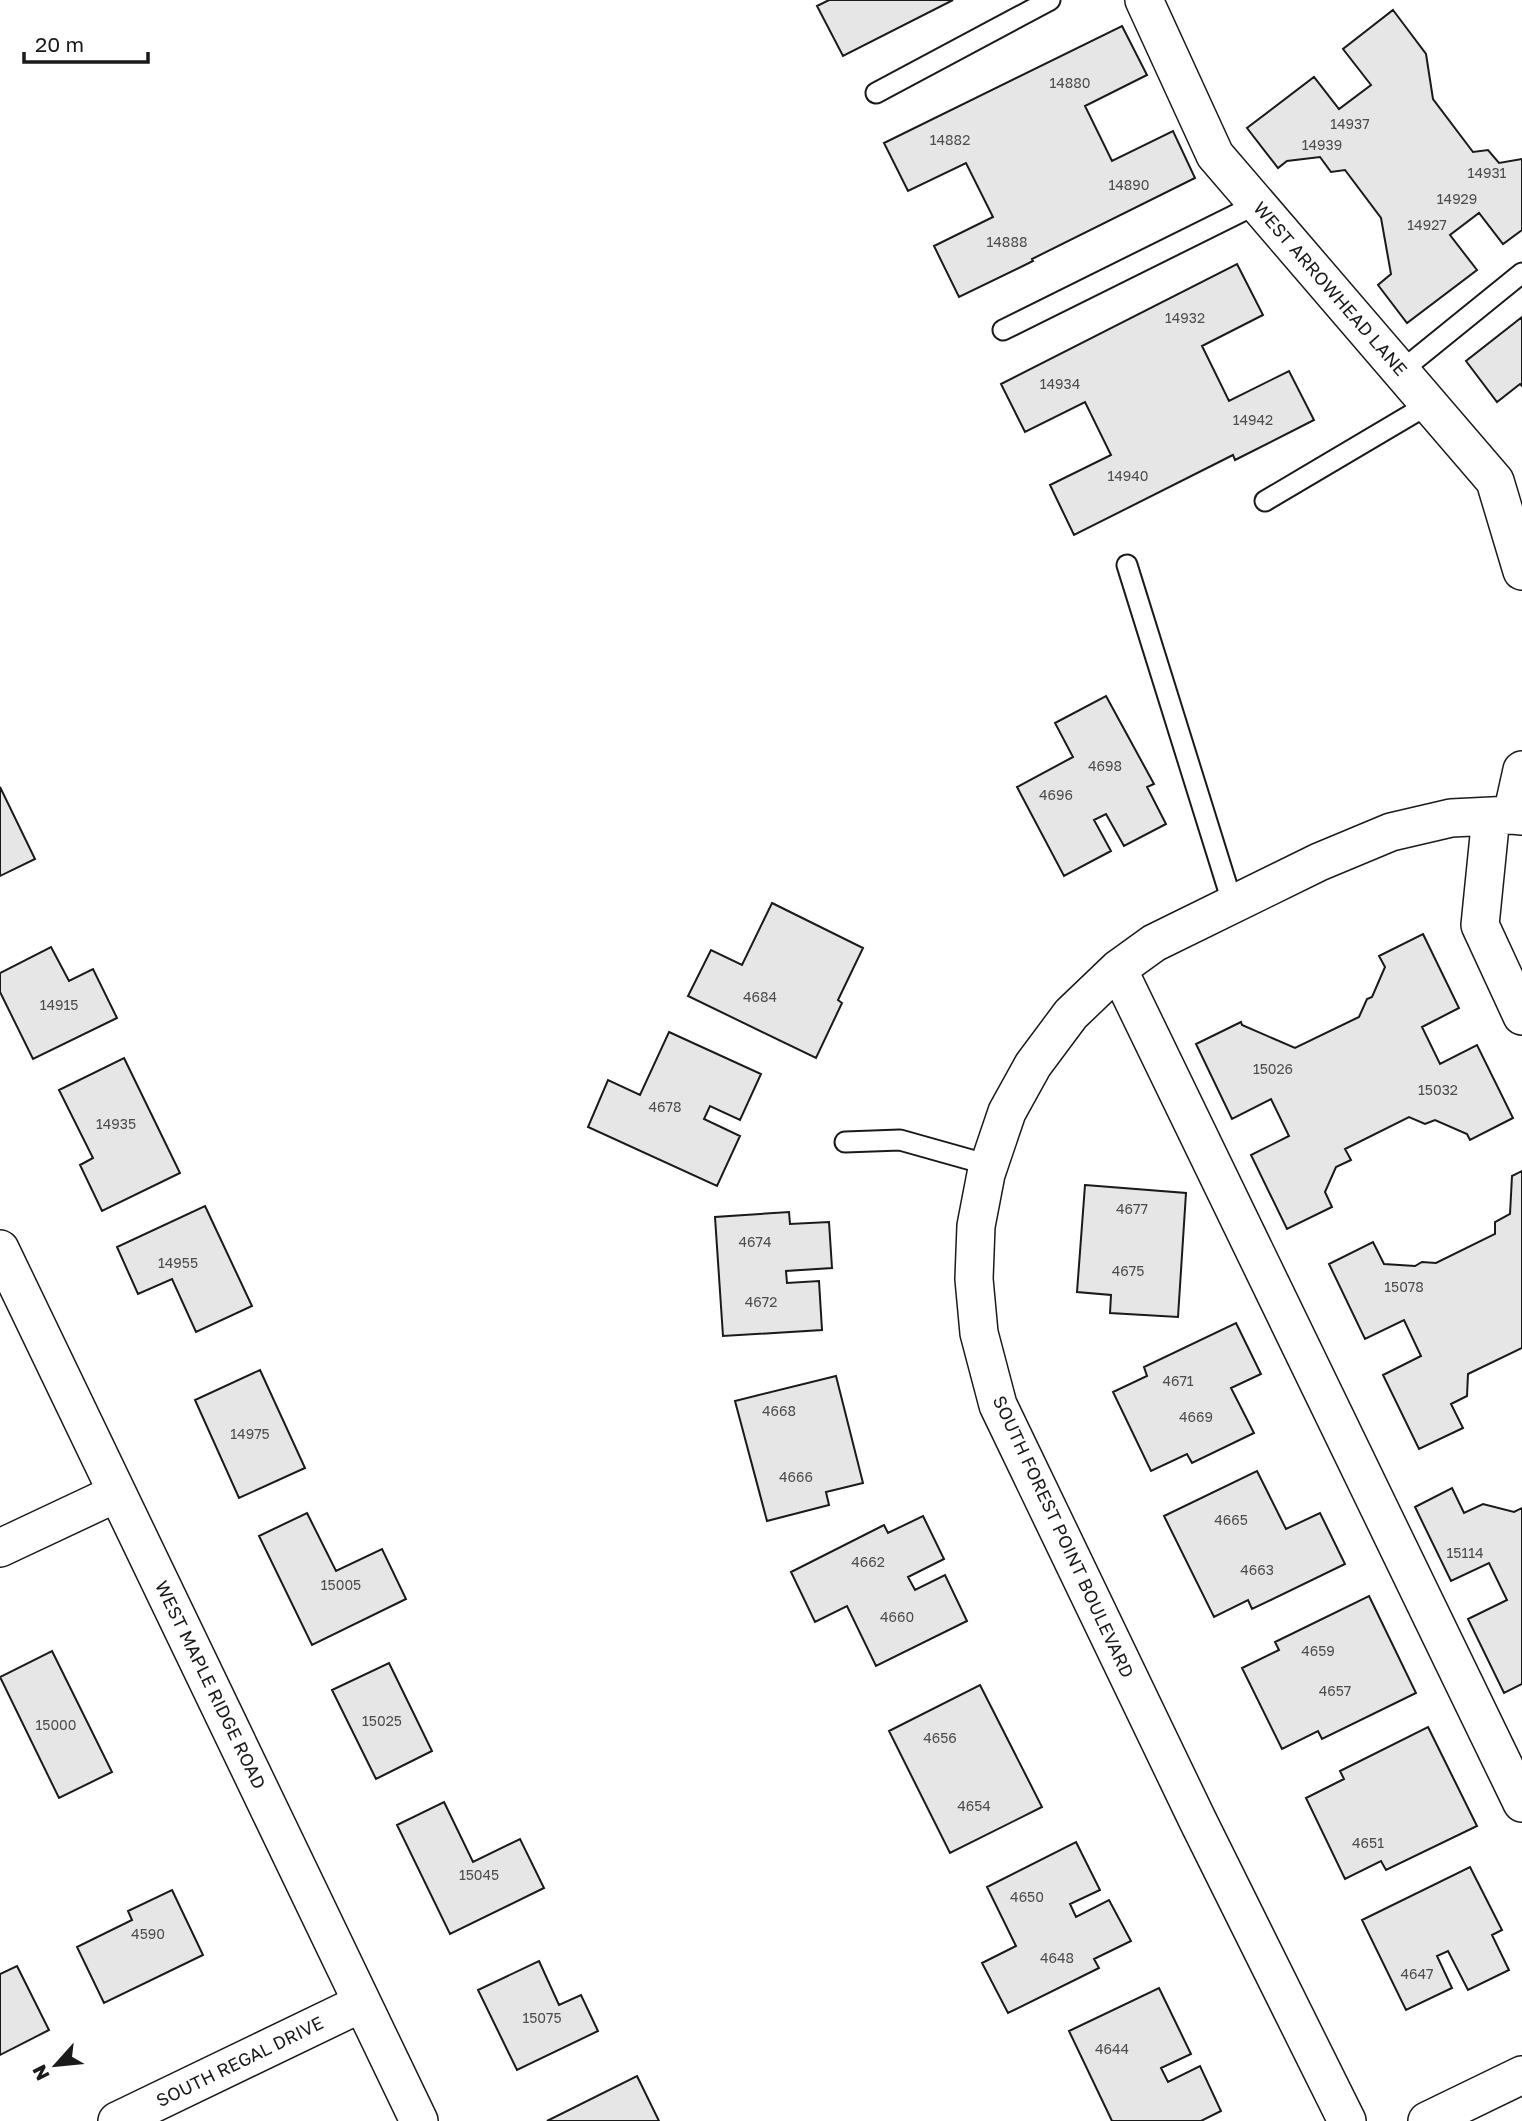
<svg xmlns="http://www.w3.org/2000/svg" width="1522" height="2121" font-family="'Golos Text',sans-serif">
<style>
.building{fill:#e6e6e6;stroke:#1a1a1a;stroke-width:2}
.lines{fill:none;stroke-linecap:round;stroke-linejoin:round}
.lane-casing{stroke:#1a1a1a;stroke-width:23}
.street-casing{stroke:#1a1a1a;stroke-width:40}
.lane{stroke:#fff;stroke-width:19}
.street{stroke:#fff;stroke-width:37}
.labels{text-anchor:middle;stroke-width:5;stroke-linejoin:round;paint-order:stroke}
.number-label{font-size:14px;fill:#4d4d4d}
.street-label{font-size:18px;fill:#1a1a1a;stroke:#fff}
</style>
<rect width="100%" height="100%" fill="#fff"/>
<path class="building" d="M 829,0 L 953,0 L 843,56 L 817,6 Z
M 1393,10 L 1426,54 L 1433,99 L 1473,152 L 1488,150 L 1499,163 L 1522,159 L 1522,230 L 1503,244 L 1479,213 L 1450,235 L 1477,270 L 1407,323 L 1378,285 L 1391,274 L 1381,218 L 1345,170 L 1331,172 L 1320,157 L 1287,161 L 1278,168 L 1247,128 L 1314,77 L 1339,109 L 1371,85 L 1343,49 Z
M 1122,26 L 1147,75 L 1085,106 L 1112,161 L 1173,131 L 1195,178 L 1032,259 L 1033,261 L 959,297 L 934,246 L 993,217 L 966,163 L 908,191 L 884,143 Z
M 1237,264 L 1263,315 L 1202,346 L 1229,401 L 1289,371 L 1314,420 L 1235,460 L 1233,455 L 1074,535 L 1050,485 L 1111,455 L 1085,402 L 1025,432 L 1001,384 Z
M 1522,317 L 1522,386 L 1520,384 L 1497,402 L 1466,361 Z
M 1106,696 L 1154,784 L 1147,787 L 1166,824 L 1124,846 L 1106,814 L 1094,820 L 1111,851 L 1064,876 L 1017,787 L 1073,757 L 1055,723 Z
M 0,787 L 35,859 L 0,876 Z
M 772,903 L 863,948 L 838,1000 L 842,1003 L 816,1058 L 688,996 L 711,950 L 742,965 Z
M 1423,934 L 1459,1008 L 1422,1027 L 1440,1064 L 1477,1045 L 1513,1118 L 1470,1140 L 1467,1134 L 1435,1120 L 1425,1124 L 1409,1117 L 1345,1149 L 1351,1160 L 1336,1167 L 1325,1192 L 1332,1207 L 1287,1229 L 1251,1155 L 1289,1136 L 1271,1099 L 1232,1119 L 1196,1044 L 1241,1022 L 1242,1025 L 1295,1048 L 1359,1017 L 1367,999 L 1372,997 L 1385,967 L 1379,956 Z
M 51,947 L 69,981 L 93,969 L 117,1018 L 33,1059 L 0,992 L 0,973 Z
M 669,1032 L 761,1074 L 740,1120 L 710,1106 L 704,1119 L 740,1136 L 717,1186 L 588,1127 L 608,1080 L 640,1095 Z
M 124,1058 L 180,1173 L 102,1211 L 80,1165 L 93,1158 L 59,1090 Z
M 1522,1171 L 1522,1348 L 1468,1374 L 1467,1396 L 1451,1404 L 1463,1428 L 1419,1449 L 1383,1375 L 1421,1356 L 1404,1320 L 1365,1339 L 1329,1264 L 1373,1242 L 1384,1264 L 1415,1266 L 1422,1262 L 1436,1263 L 1495,1234 L 1495,1222 L 1510,1214 L 1512,1176 Z
M 1085,1185 L 1186,1193 L 1178,1317 L 1110,1313 L 1111,1295 L 1077,1292 Z
M 205,1206 L 252,1306 L 196,1332 L 172,1279 L 138,1294 L 117,1247 Z
M 789,1212 L 790,1224 L 829,1222 L 832,1268 L 786,1271 L 787,1283 L 819,1281 L 822,1330 L 723,1336 L 715,1217 Z
M 1236,1323 L 1261,1374 L 1231,1388 L 1254,1433 L 1192,1463 L 1187,1454 L 1151,1471 L 1113,1392 L 1147,1376 L 1144,1367 Z
M 260,1370 L 305,1468 L 239,1498 L 195,1400 Z
M 836,1376 L 863,1483 L 826,1492 L 829,1505 L 767,1521 L 735,1401 Z
M 1257,1471 L 1286,1529 L 1320,1513 L 1345,1564 L 1252,1609 L 1248,1600 L 1214,1617 L 1164,1516 Z
M 1452,1488 L 1464,1513 L 1483,1504 L 1514,1512 L 1522,1508 L 1522,1684 L 1504,1693 L 1468,1619 L 1507,1600 L 1489,1563 L 1451,1581 L 1415,1507 Z
M 307,1513 L 336,1571 L 382,1549 L 406,1599 L 312,1645 L 259,1536 Z
M 923,1516 L 944,1559 L 908,1577 L 915,1590 L 945,1575 L 967,1621 L 876,1666 L 847,1606 L 815,1622 L 791,1572 L 884,1525 L 888,1533 Z
M 1369,1596 L 1416,1693 L 1322,1739 L 1318,1731 L 1282,1749 L 1242,1668 L 1279,1650 L 1275,1642 Z
M 52,1651 L 112,1772 L 59,1798 L 0,1677 Z
M 389,1663 L 432,1751 L 376,1779 L 332,1690 Z
M 980,1685 L 1042,1807 L 950,1853 L 889,1731 Z
M 1428,1727 L 1477,1826 L 1386,1870 L 1381,1861 L 1345,1879 L 1306,1798 L 1344,1779 L 1340,1771 Z
M 444,1802 L 473,1862 L 520,1839 L 544,1888 L 450,1934 L 397,1825 Z
M 1076,1842 L 1100,1890 L 1070,1904 L 1076,1917 L 1109,1900 L 1131,1941 L 1094,1959 L 1099,1968 L 1008,2013 L 982,1963 L 1016,1946 L 987,1887 Z
M 1470,1867 L 1502,1930 L 1492,1935 L 1509,1970 L 1468,1990 L 1448,1951 L 1437,1956 L 1452,1988 L 1406,2010 L 1362,1920 Z
M 172,1890 L 203,1955 L 104,2003 L 77,1947 L 132,1920 L 128,1911 Z
M 539,1961 L 559,2005 L 581,1995 L 598,2031 L 517,2070 L 478,1990 Z
M 17,1966 L 49,2030 L 0,2055 L 0,1974 Z
M 1159,1988 L 1191,2054 L 1161,2068 L 1168,2082 L 1200,2066 L 1221,2111 L 1201,2121 L 1112,2121 L 1069,2031 Z
M 637,2076 L 659,2121 L 547,2121 Z"/>
<g class="lines">
<defs>
<path id="lane" d="M 876,93 L 1050,0
M 1003,330 L 1257,204
M 1401,371 L 1522,273
M 1265,501 L 1429,404
M 1127,565 L 1233,905
M 845,1142 L 900,1140 L 989,1165"/>
<path id="street" d="M 1144,0 L 1215,155 L 1495,481 L 1522,571
M 1512,815 L 1522,770
M 1491,816 L 1480,925 L 1522,1016
M 1118,969 L 1522,1803
M 0,1249 L 419,2121
M 0,1548 L 117,1493
M 117,2121 L 362,2003
M 1347,2121 L 1198,1821 L 998,1405 L 979,1333 L 974,1279 L 976,1226 L 986,1174 L 1007,1112 L 1033,1065 L 1071,1014 L 1118,969 L 1154,943 L 1319,862 L 1391,832 L 1451,818 L 1512,815 L 1522,816
M 1427,2121 L 1522,2075"/>
</defs>
<use href="#lane" class="lane-casing"/>
<use href="#street" class="street-casing"/>
<use href="#lane" class="lane"/>
<use href="#street" class="street"/>
</g>
<g class="labels">
<g class="number-label">
<text x="1070" y="88">14880</text>
<text x="1350" y="129">14937</text>
<text x="950" y="145">14882</text>
<text x="1322" y="150">14939</text>
<text x="1487" y="178">14931</text>
<text x="1129" y="190">14890</text>
<text x="1457" y="204">14929</text>
<text x="1427" y="230">14927</text>
<text x="1007" y="247">14888</text>
<text x="1185" y="323">14932</text>
<text x="1060" y="389">14934</text>
<text x="1253" y="425">14942</text>
<text x="1128" y="481">14940</text>
<text x="1105" y="771">4698</text>
<text x="1056" y="800">4696</text>
<text x="760" y="1002">4684</text>
<text x="59" y="1010">14915</text>
<text x="1273" y="1074">15026</text>
<text x="1438" y="1095">15032</text>
<text x="665" y="1112">4678</text>
<text x="116" y="1129">14935</text>
<text x="1132" y="1214">4677</text>
<text x="755" y="1247">4674</text>
<text x="178" y="1268">14955</text>
<text x="1128" y="1276">4675</text>
<text x="1404" y="1292">15078</text>
<text x="761" y="1307">4672</text>
<text x="1178" y="1386">4671</text>
<text x="779" y="1416">4668</text>
<text x="1196" y="1422">4669</text>
<text x="250" y="1439">14975</text>
<text x="796" y="1482">4666</text>
<text x="1231" y="1525">4665</text>
<text x="1465" y="1558">15114</text>
<text x="868" y="1567">4662</text>
<text x="1257" y="1575">4663</text>
<text x="341" y="1590">15005</text>
<text x="897" y="1622">4660</text>
<text x="1318" y="1656">4659</text>
<text x="1335" y="1696">4657</text>
<text x="382" y="1726">15025</text>
<text x="56" y="1730">15000</text>
<text x="940" y="1743">4656</text>
<text x="974" y="1811">4654</text>
<text x="1368" y="1848">4651</text>
<text x="479" y="1880">15045</text>
<text x="1027" y="1902">4650</text>
<text x="148" y="1939">4590</text>
<text x="1057" y="1963">4648</text>
<text x="1417" y="1979">4647</text>
<text x="542" y="2023">15075</text>
<text x="1112" y="2054">4644</text>
</g>
<g class="street-label">
<text transform="translate(1330 289) rotate(49)" y="6">WEST ARROWHEAD LANE</text>
<text transform="translate(1063 1537) rotate(65)" y="6">SOUTH FOREST POINT BOULEVARD</text>
<text transform="translate(210 1685) rotate(64)" y="6">WEST MAPLE RIDGE ROAD</text>
<text transform="translate(240 2062) rotate(-26)" y="6">SOUTH REGAL DRIVE</text>
</g>
</g>
<g transform="translate(56 2065) rotate(243)" stroke="#ffffff" stroke-width="5" paint-order="stroke">
<path d="M0-5L12 26L0 18L-12 26Z" fill="#1a1a1a"/>
<text y="-10" font-size="19" font-weight="bold" text-anchor="middle" fill="#1a1a1a">N</text>
</g>
<path d="M24 52v10h124v-10" fill="none" stroke="#1a1a1a" stroke-width="3.5"/>
<text x="35" y="52" font-size="21" fill="#1a1a1a" stroke="#ffffff" stroke-width="5" paint-order="stroke">20 m</text>
</svg>
